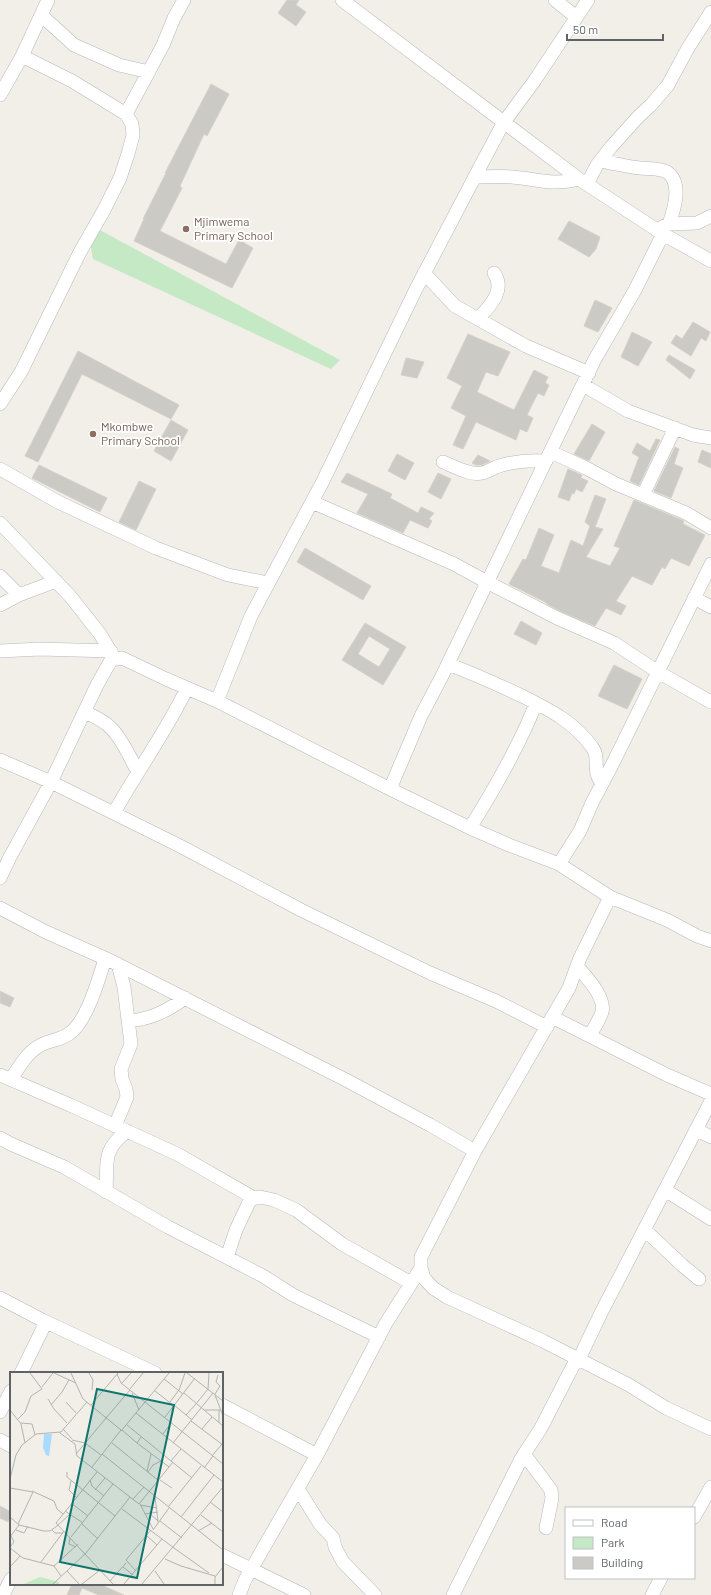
<svg xmlns="http://www.w3.org/2000/svg" width="711" height="1595" font-family="Barlow,sans-serif">
<style>
.green{fill:#c5e8c5}
.building{fill:#cccac5;stroke:#d6d1c6;fill-rule:evenodd}
.lines{fill:none;stroke-linecap:round;stroke-linejoin:round}
.minor-casing{stroke:#b5b8bc;stroke-width:14}
.minor{stroke:#fff;stroke-width:13}
.education-dot{fill:#8d6e63;stroke:#fff;stroke-width:1.5}
.labels{text-anchor:middle;stroke-width:3.5;stroke-linejoin:round;paint-order:stroke}
.education-label{font-size:12px;fill:#785e54;stroke:#fff;text-anchor:start}
.inset-road{fill:none;stroke:#b3b3b1;stroke-width:1}
.view{fill:#0f766e;fill-opacity:0.15;stroke:#0f766e;stroke-width:2}
.inset-edge{fill:none;stroke:#5f6368;stroke-width:2}
</style>
<rect width="100%" height="100%" fill="#f1efe8"/>
<path class="green" d="M 98,229 L 340,360 L 331,369 L 93,259 L 90,241 Z"/>
<path class="building" d="M 287,0 L 299,0 L 296,5 L 306,12 L 296,26 L 278,13 Z
M 211,84 L 229,94 L 207,136 L 204,134 L 180,186 L 182,188 L 160,231 L 226,264 L 239,240 L 253,248 L 232,288 L 134,241 L 144,219 L 143,219 L 166,173 L 165,173 Z
M 569,221 L 600,237 L 596,249 L 589,257 L 558,239 Z
M 595,300 L 612,308 L 598,332 L 584,326 Z
M 693,322 L 710,332 L 706,341 L 701,338 L 691,356 L 671,343 L 676,335 L 682,339 Z
M 632,332 L 652,342 L 638,366 L 621,357 Z
M 468,334 L 510,352 L 498,376 L 486,372 L 477,392 L 514,410 L 534,370 L 548,377 L 545,383 L 549,385 L 544,396 L 538,393 L 527,415 L 533,418 L 527,432 L 520,429 L 516,440 L 476,422 L 463,449 L 453,445 L 466,416 L 451,408 L 462,386 L 447,378 Z
M 78,351 L 179,405 L 171,419 L 82,374 L 38,462 L 25,456 Z
M 669,355 L 695,370 L 690,379 L 666,360 Z
M 406,358 L 424,362 L 417,378 L 401,375 Z
M 171,420 L 188,430 L 171,461 L 154,451 Z
M 592,424 L 605,432 L 589,461 L 574,454 Z
M 656,439 L 660,440 L 639,485 L 630,481 L 639,457 L 632,453 L 637,443 L 650,451 Z
M 675,447 L 679,449 L 674,464 L 683,468 L 671,498 L 654,491 Z
M 702,450 L 711,454 L 711,468 L 698,462 Z
M 397,454 L 414,463 L 405,480 L 388,471 Z
M 478,455 L 490,461 L 482,465 L 476,465 L 472,463 Z
M 39,465 L 107,498 L 100,512 L 32,478 Z
M 568,469 L 582,475 L 581,478 L 588,481 L 582,492 L 576,489 L 574,494 L 572,493 L 569,501 L 558,497 Z
M 347,473 L 392,494 L 390,498 L 418,513 L 421,507 L 434,513 L 429,519 L 432,521 L 428,528 L 410,520 L 403,533 L 357,513 L 368,494 L 341,482 Z
M 438,473 L 451,479 L 441,499 L 428,492 Z
M 139,481 L 156,489 L 136,530 L 119,522 Z
M 595,495 L 606,499 L 595,527 L 603,529 L 586,557 L 610,566 L 620,548 L 614,546 L 634,500 L 682,520 L 684,521 L 683,524 L 705,535 L 689,566 L 671,558 L 665,569 L 662,567 L 652,585 L 632,576 L 616,601 L 626,606 L 621,615 L 606,608 L 595,626 L 560,611 L 547,604 L 547,603 L 509,584 L 523,559 L 526,560 L 539,528 L 554,535 L 541,566 L 559,573 L 571,540 L 583,546 L 590,526 L 585,522 Z
M 305,548 L 371,586 L 363,600 L 297,562 Z
M 521,621 L 542,633 L 536,645 L 514,634 Z
M 365,623 L 406,647 L 383,685 L 342,660 ZM 369,636 L 390,649 L 379,667 L 358,654 Z
M 614,665 L 642,679 L 627,709 L 598,696 Z
M 0,991 L 14,998 L 10,1007 L 0,1003 Z
M 0,1506 L 11,1512 L 11,1516 L 8,1522 L 0,1518 Z
M 72,1584 L 99,1584 L 124,1595 L 99,1595 L 82,1588 L 79,1595 L 67,1595 Z"/>
<g class="lines">
<defs>
<path id="minor" d="M 342,0 L 579,179 L 663,234 L 711,261
M 555,0 L 576,17
M 41,15 L 74,45 L 119,65 L 149,72
M 0,95 L 22,56 L 48,0
M 126,114 L 163,45 L 174,18 L 184,0
M 600,161 C 613,163 627,167 640,168 C 648,169 660,168 667,172 C 683,183 674,210 669,224
M 475,177 C 487,177 500,176 512,177 C 539,179 551,186 579,179
M 587,184 L 597,165 L 611,147 L 638,117 L 651,105 L 668,85 L 688,48 L 711,12
M 662,227 L 669,224 L 697,223 L 711,216
M 424,273 L 455,306 L 526,346 L 589,373
M 478,319 C 490,306 506,290 494,273
M 583,385 L 628,411 L 693,435 L 711,438
M 0,404 L 21,372 L 80,252 L 104,210 L 120,178 L 128,154 L 133,135 L 132,124 L 126,114 L 72,81 L 22,56
M 551,452 L 586,468 L 616,484 L 686,513 L 711,528
M 443,462 C 454,466 470,476 482,473 C 487,472 492,469 496,467 C 513,461 529,460 546,461
M 0,469 L 58,502 L 156,548 L 228,575 L 268,583
M 643,495 L 675,428
M 312,502 L 454,564 L 487,582 L 557,618 L 614,643 L 658,672 L 711,702
M 0,523 L 70,596 L 100,634 L 115,659
M 0,576 L 19,595
M 694,598 L 711,607
M 0,605 L 19,595 L 56,581
M 0,651 L 40,649 L 111,651
M 448,664 C 474,674 499,685 524,697 C 550,710 574,722 592,747 C 601,758 591,771 602,783
M 217,701 L 251,616 L 322,483 L 416,289 L 481,165 L 504,122 L 535,80 L 588,0
M 84,712 C 94,716 104,721 111,728 C 123,740 130,758 138,772
M 0,760 L 51,782 L 180,846 L 301,910 L 430,973 L 496,1001 L 547,1027
M 390,789 L 421,716 L 442,676 L 595,359 L 635,290 L 663,234
M 114,813 C 137,771 166,732 187,688
M 470,828 C 495,788 519,747 536,703
M 559,864 L 580,831 L 592,803 L 613,763 L 711,564
M 0,878 L 10,857 L 51,782 L 97,685 L 110,662 L 115,659 L 122,658 L 166,679 L 217,701 L 390,789 L 470,828 L 509,845 L 559,864 L 610,897 L 667,920 L 697,936 L 711,941
M 610,897 L 580,958 L 569,988 L 475,1151 L 421,1257 L 421,1268 L 424,1278 L 433,1288 L 447,1297 L 543,1341 L 629,1385 L 666,1408 L 711,1429
M 0,908 L 46,932 L 111,961 L 346,1080 L 430,1125 L 475,1151
M 577,966 C 586,977 606,997 602,1012 C 599,1021 594,1028 590,1035
M 552,1017 L 667,1075 L 711,1094
M 129,1021 C 151,1019 167,1011 185,998
M 0,1075 L 70,1105 L 177,1154 L 254,1198
M 11,1079 C 20,1066 27,1052 41,1045 C 51,1040 61,1040 70,1033 C 87,1021 99,978 105,959
M 115,1126 L 127,1097 L 126,1089 L 122,1079 L 121,1069 L 131,1044 L 124,987 L 118,964
M 697,1130 L 711,1137
M 0,1138 L 11,1144 L 64,1167 L 168,1227 L 263,1276 L 293,1295 L 379,1337
M 665,1190 L 711,1219
M 106,1192 C 108,1163 101,1151 127,1131
M 645,1230 L 682,1265 L 699,1279
M 227,1257 L 236,1230 L 250,1200 L 260,1197 L 274,1200 L 296,1210 L 342,1244 L 411,1283
M 0,1298 L 42,1320 L 155,1373
M 579,1359 L 601,1313 L 711,1101
M 21,1373 L 46,1322
M 222,1405 L 317,1455
M 0,1412 L 11,1391
M 0,1440 L 11,1446
M 524,1454 L 551,1490 L 552,1498 L 546,1528
M 298,1489 L 320,1524 L 333,1538 L 335,1547 L 343,1562 L 375,1595
M 694,1517 L 711,1487
M 222,1555 L 304,1595
M 3,1595 L 11,1579
M 239,1595 L 245,1580 L 317,1455 L 386,1323 L 421,1268
M 453,1595 L 521,1459 L 541,1428 L 577,1358
M 652,1595 L 661,1578"/>
</defs>
<use href="#minor" class="minor-casing"/>
<use href="#minor" class="minor"/>
</g>
<g class="education-dot">
<circle cx="186" cy="229" r="4"/>
<circle cx="93" cy="434" r="4"/>
</g>
<g class="labels">
<g class="education-label">
<text x="194" y="226">Mjimwema<tspan x="194" dy="14">Primary School</tspan></text>
<text x="101" y="431">Mkombwe<tspan x="101" dy="14">Primary School</tspan></text>
</g>
</g>
<g transform="translate(10 1372)">
<rect width="213" height="213" fill="#f1efe8"/>
<path d="M 30,205 L 49,210 L 49,212 L 14,212 Z" fill="#c5e8c5"/>
<path d="M 34,62 L 42,62 L 39,84 L 36,83 L 33,76 Z" fill="#aadaff"/>
<path class="inset-road" d="M 44,1 L 66,11M 61,1 L 73,27 L 111,58 L 82,95M 79,1 L 83,8 L 82,18M 177,1 L 213,29M 107,2 L 111,11 L 213,92M 154,7 L 173,22M 112,11 L 121,1M 32,15 L 43,1M 120,17 L 133,1M 169,18 L 175,1M 145,19 L 163,33M 122,21 L 129,38M 174,21 L 213,54M 205,22 L 210,14 L 206,10 L 208,3M 205,23 L 213,44M 38,27 L 44,37 L 57,51M 56,30 L 66,41M 160,30 L 169,18M 186,32 L 198,17 L 199,1M 41,33 L 52,20 L 59,8M 81,33 L 108,1M 164,33 L 182,48M 0,38 L 11,52 L 15,71M 194,38 L 211,38M 209,38 L 209,51M 126,41 L 213,110M 176,43 L 186,32M 155,45 L 185,6M 96,46 L 120,18M 8,47 L 15,40 L 21,24 L 32,17 L 20,1M 181,49 L 213,73M 11,51 L 22,52 L 25,63M 117,53 L 182,106M 53,57 L 62,67M 192,57 L 202,45M 112,58 L 127,71 L 131,65M 111,59 L 159,1M 50,61 L 65,72 L 67,84 L 129,132 L 163,90M 153,62 L 161,51M 157,66 L 159,54M 62,68 L 75,71M 75,71 L 91,83M 102,71 L 149,109M 127,71 L 159,95M 163,71 L 203,21M 66,82 L 96,46M 92,82 L 213,178M 202,84 L 212,72M 161,89 L 171,77M 194,96 L 203,84M 137,99 L 141,82M 57,100 L 57,105 L 105,144M 87,100 L 46,151 L 103,212M 138,100 L 143,93 L 151,89M 0,107 L 6,83 L 12,73 L 26,62 L 51,60 L 77,30M 80,108 L 82,114 L 94,124M 150,108 L 162,116M 61,109 L 59,118 L 66,125M 0,116 L 23,120 L 8,152M 85,118 L 95,106M 22,119 L 44,129 L 47,137 L 53,142M 145,125 L 148,150M 123,127 L 134,115M 200,130 L 213,140M 61,131 L 78,144M 130,132 L 143,157M 130,133 L 147,136M 158,135 L 191,94M 112,137 L 164,176M 55,139 L 73,151M 139,141 L 148,149M 135,142 L 148,140M 191,143 L 213,160M 0,145 L 9,153 L 34,159 L 40,159 L 47,154M 171,145 L 204,103M 150,149 L 172,166M 72,152 L 88,167M 47,154 L 60,142M 6,158 L 14,161 L 18,154M 42,158 L 45,161 L 53,161M 143,158 L 159,136M 188,159 L 202,151M 136,163 L 147,173M 0,165 L 9,153M 61,165 L 103,112M 60,166 L 59,172 L 66,175M 0,175 L 4,170 L 1,164M 0,176 L 13,186 L 44,194 L 68,172M 164,176 L 199,201M 155,187 L 171,194 L 205,204M 31,190 L 54,159M 44,194 L 51,204M 0,195 L 10,184M 113,195 L 123,203M 57,199 L 69,212M 126,199 L 116,188 L 141,158M 145,199 L 154,212M 100,209 L 116,191M 43,212 L 76,181 L 120,125M 72,212 L 90,198M 114,212 L 152,167M 132,212 L 213,115M 205,212 L 205,205 L 213,195"/>
<path class="view" d="M 87,17 L 164,33 L 127,206 L 50,190 Z"/>
<rect width="213" height="213" class="inset-edge"/>
</g>
<rect x="565" y="1507" width="130" height="72" fill="#ffffff" stroke="#bfc1c3"/>
<rect x="573" y="1520" width="20" height="6" fill="#ffffff" stroke="#bfc1c3"/>
<text x="601" y="1527" font-size="12" fill="#5f6368">Road</text>
<rect x="573" y="1537" width="20" height="12" fill="#c5e8c5" stroke="#bfc1c3"/>
<text x="601" y="1547" font-size="12" fill="#5f6368">Park</text>
<rect x="573" y="1557" width="20" height="12" fill="#cccac5" stroke="#bfc1c3"/>
<text x="601" y="1567" font-size="12" fill="#5f6368">Building</text>
<path d="M567 34v6h96v-6" fill="none" stroke="#5f6368" stroke-width="2"/>
<text x="573" y="34" font-size="12" fill="#5f6368" stroke="#ffffff" stroke-width="3" paint-order="stroke">50 m</text>
</svg>
